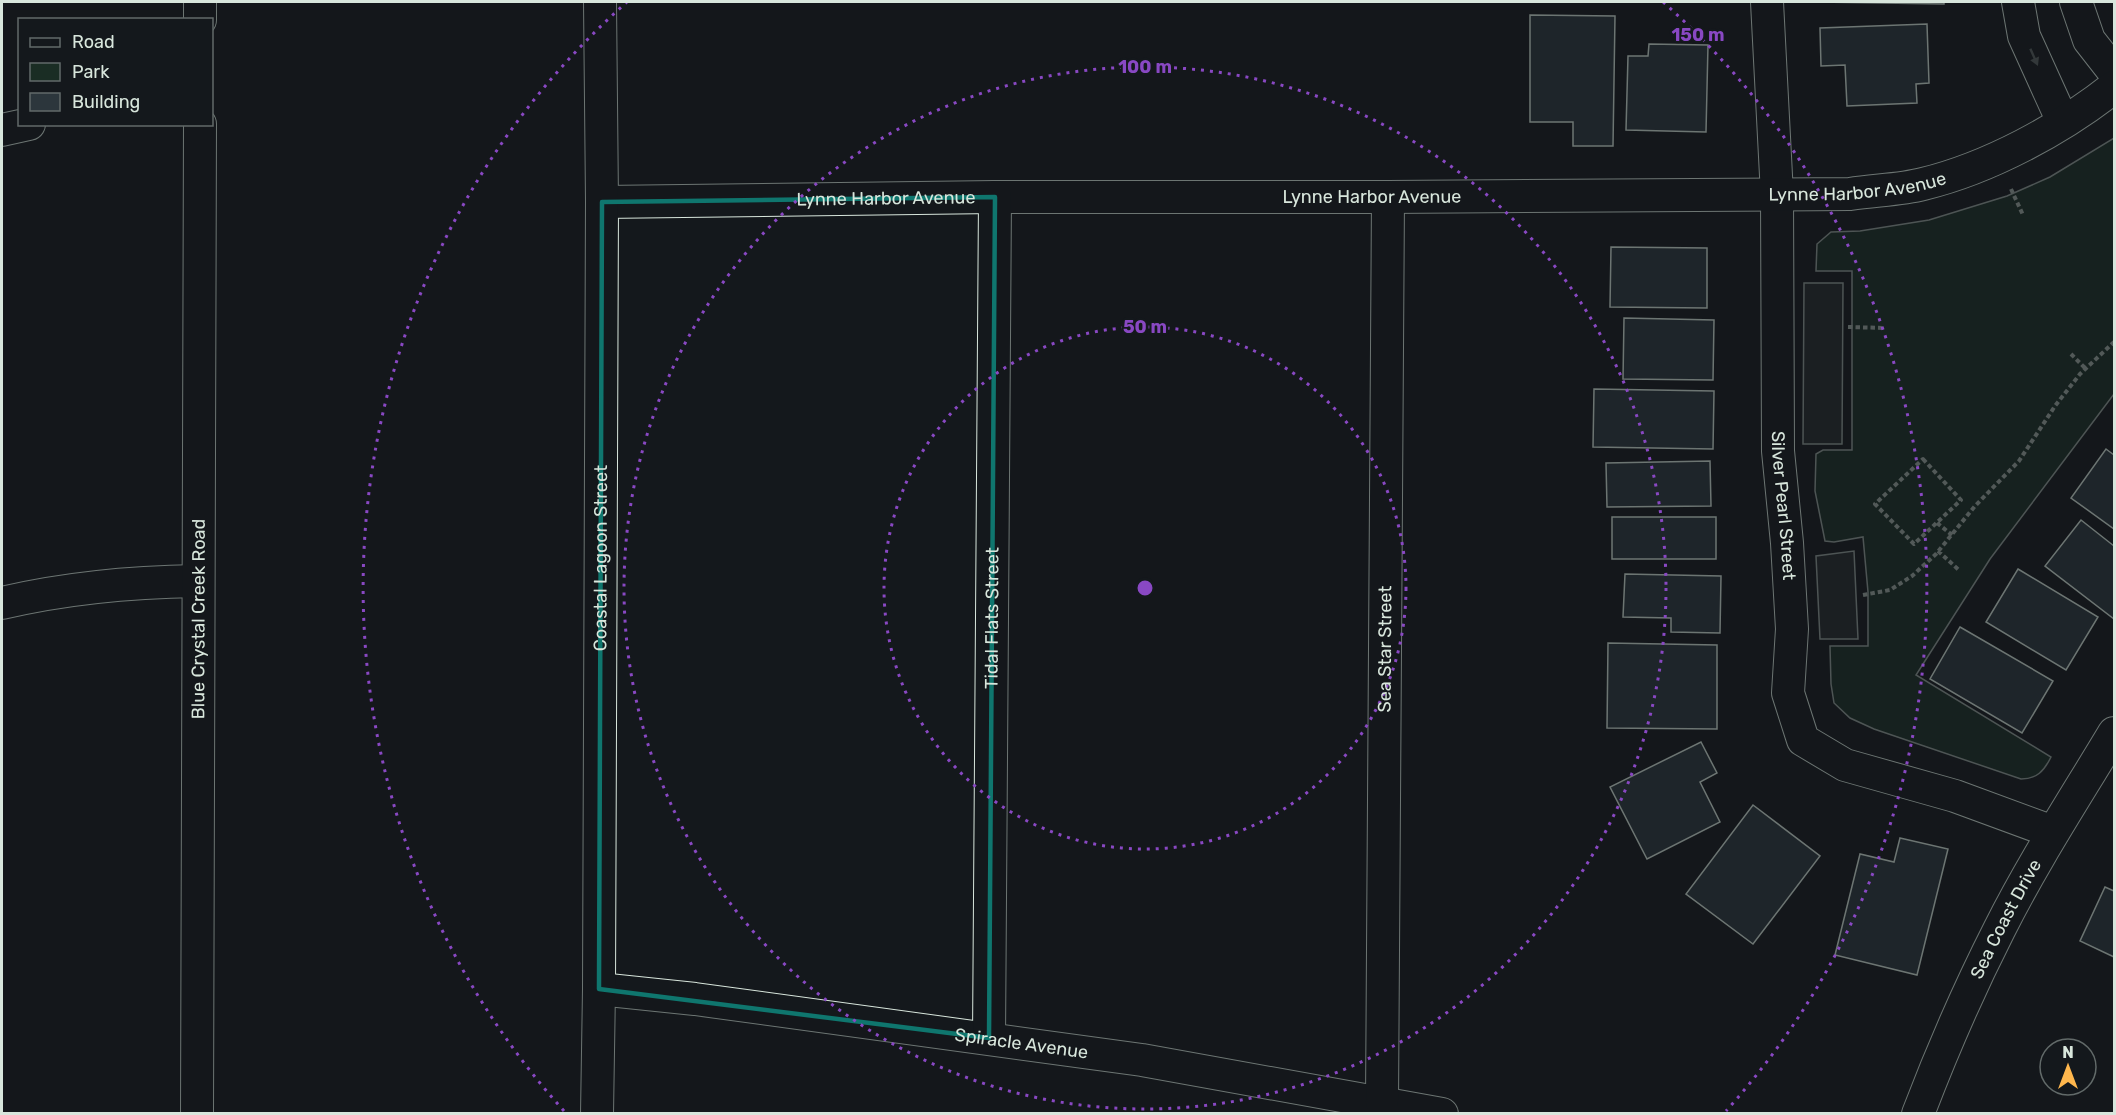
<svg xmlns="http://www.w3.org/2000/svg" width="2116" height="1115" font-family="Rubik,sans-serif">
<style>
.green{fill:#1a2d24;stroke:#939e99;stroke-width:1.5}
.parking{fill:#24282b;stroke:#939e99;stroke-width:1.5}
.building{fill:#2c363c;stroke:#d8e6dc;stroke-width:1.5}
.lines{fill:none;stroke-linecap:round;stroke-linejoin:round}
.street-casing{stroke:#d8e6dc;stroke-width:34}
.path{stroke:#9da8a2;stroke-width:4;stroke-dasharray:4.5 3;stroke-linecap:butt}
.street{stroke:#14181c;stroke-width:32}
.oneway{fill:#59605f}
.marked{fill:none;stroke:#0f766e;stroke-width:4.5;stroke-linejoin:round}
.ring{fill:none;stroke:#8948c3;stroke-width:3;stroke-dasharray:3 6}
.labels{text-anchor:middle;stroke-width:4.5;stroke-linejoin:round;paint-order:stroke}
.street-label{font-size:18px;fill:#d8e6dc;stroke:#14181c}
.centre{fill:#8948c3;stroke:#14181c;stroke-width:3}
.ring-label{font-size:18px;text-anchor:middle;font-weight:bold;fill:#8948c3;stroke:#14181c;stroke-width:4.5;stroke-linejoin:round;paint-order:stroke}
</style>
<rect width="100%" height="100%" fill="#14181c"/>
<path class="green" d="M 2114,138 L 2114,394 L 1990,559 L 1916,675 L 2051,757 C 2044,771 2037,779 2021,779 L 1874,729 L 1850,718 L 1834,703 L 1831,684 L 1830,646 L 1868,646 L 1868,592 L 1863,537 L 1834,542 L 1825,541 L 1815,491 L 1816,454 L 1823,450 L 1852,450 L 1852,271 L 1816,271 L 1817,244 L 1831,232 L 1860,231 L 1929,220 L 2007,196 L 2050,177 Z"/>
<path class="parking" d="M 1804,283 L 1843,283 L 1842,444 L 1803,444 Z
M 1854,551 L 1858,639 L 1820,639 L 1816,556 Z"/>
<path class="building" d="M 1817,2 L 1944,2 L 1944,4 Z
M 1530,15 L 1615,16 L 1613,146 L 1573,146 L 1573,122 L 1530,122 Z
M 1927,24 L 1929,83 L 1916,84 L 1917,103 L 1847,106 L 1845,65 L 1821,66 L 1820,28 Z
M 1649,44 L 1708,45 L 1706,132 L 1626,130 L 1628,56 L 1648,56 Z
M 1611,247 L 1707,248 L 1707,308 L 1610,307 Z
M 1624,318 L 1714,320 L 1713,380 L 1623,379 Z
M 1594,389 L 1714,391 L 1713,449 L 1593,447 Z
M 2106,449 L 2114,455 L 2114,529 L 2071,498 Z
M 1710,461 L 1711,506 L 1607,507 L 1606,463 Z
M 1612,517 L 1716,517 L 1716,559 L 1612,559 Z
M 2081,520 L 2114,546 L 2114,619 L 2045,566 Z
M 2018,569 L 2098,617 L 2066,670 L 1986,622 Z
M 1625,574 L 1721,576 L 1720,633 L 1671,632 L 1671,618 L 1623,617 Z
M 1960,627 L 2053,681 L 2022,733 L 1930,679 Z
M 1608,643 L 1717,645 L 1717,729 L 1607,728 Z
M 1701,742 L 1717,773 L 1700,782 L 1720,822 L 1647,859 L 1610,787 Z
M 1753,805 L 1820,856 L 1753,944 L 1686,894 Z
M 1900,838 L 1948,849 L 1917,975 L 1835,955 L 1860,854 L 1894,862 Z
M 2105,887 L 2114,891 L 2114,957 L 2080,941 Z"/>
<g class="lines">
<defs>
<g id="street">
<path d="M 200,2 L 200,20"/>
<path id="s1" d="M 1767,2 L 1777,195 L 1778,451 L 1787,543 L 1792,629 L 1788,693 L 1803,740 L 1845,765 L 1955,796 L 2053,832"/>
<path d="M 2018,2 L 2024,36 L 2063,122"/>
<path d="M 2076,2 L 2089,40 L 2114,72"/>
<path d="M 2,130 L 29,124"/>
<path id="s2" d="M 602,202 L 995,197 L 1388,197 L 1850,194 C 1874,190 1900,190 1923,184 C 1989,168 2061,129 2114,87"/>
<path d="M 2,603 C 66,588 131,582 197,581"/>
<path id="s3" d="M 599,989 L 695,999 L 1142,1060 L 1442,1114"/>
<path id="s4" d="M 989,1038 L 995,197"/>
<path id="s5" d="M 1382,1102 L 1388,197"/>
<path id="s6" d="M 197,1114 L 200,124"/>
<path id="s7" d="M 597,1114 L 599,989 L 602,202 L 600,2"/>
<path id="s8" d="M 1918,1114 C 1942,1051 1969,989 1999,930 C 2033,862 2075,798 2114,733"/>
</g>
</defs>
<use href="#street" class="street-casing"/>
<path class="path" d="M 2011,189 L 2023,215
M 1848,327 L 1885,328
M 2071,354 L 2086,369
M 1923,459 L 1961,500 L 1914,544 L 1875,504 Z
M 1937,523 L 1952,535
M 1938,551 L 1960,571
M 1863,595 L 1890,590 L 1912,576 L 1936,554 L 1975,506 L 2019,461 L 2055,406 L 2080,374 L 2114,342"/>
<use href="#street" class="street"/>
</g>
<defs><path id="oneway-solid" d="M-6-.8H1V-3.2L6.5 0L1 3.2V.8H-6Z" transform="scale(1.5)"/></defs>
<use class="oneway" href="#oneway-solid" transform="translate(2034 57) rotate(66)"/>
<path d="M0 0H2116V1115H0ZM 995,197 L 989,1038 L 599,989 L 602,202 Z" fill="#14181c" fill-opacity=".55" fill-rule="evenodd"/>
<path class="marked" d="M 995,197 L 989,1038 L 599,989 L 602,202 Z"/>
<g class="ring">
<circle cx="1145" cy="588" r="261"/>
<circle cx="1145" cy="588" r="521"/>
<path d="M564 1111A782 782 0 0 1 627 2M1663 2A782 782 0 0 1 1726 1111"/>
</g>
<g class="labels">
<g class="street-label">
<text dy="6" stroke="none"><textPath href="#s2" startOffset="1256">Lynne Harbor Avenue</textPath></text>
<text dy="6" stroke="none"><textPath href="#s2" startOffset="770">Lynne Harbor Avenue</textPath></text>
<text dy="6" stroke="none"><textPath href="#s2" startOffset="284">Lynne Harbor Avenue</textPath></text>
<text dy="6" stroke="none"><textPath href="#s1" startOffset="504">Silver Pearl Street</textPath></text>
<text dy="6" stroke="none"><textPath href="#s7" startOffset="556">Coastal Lagoon Street</textPath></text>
<text dy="6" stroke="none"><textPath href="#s4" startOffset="420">Tidal Flats Street</textPath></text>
<text dy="6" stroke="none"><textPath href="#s6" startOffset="495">Blue Crystal Creek Road</textPath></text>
<text dy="6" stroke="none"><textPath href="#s5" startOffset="453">Sea Star Street</textPath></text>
<text dy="6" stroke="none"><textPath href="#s8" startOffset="214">Sea Coast Drive</textPath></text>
<text dy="6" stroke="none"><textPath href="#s3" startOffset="426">Spiracle Avenue</textPath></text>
</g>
</g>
<circle cx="1145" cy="588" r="9" class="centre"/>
<g class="ring-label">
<text x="1698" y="41">150 m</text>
<text x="1145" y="73">100 m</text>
<text x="1145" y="333">50 m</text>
</g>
<rect width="2116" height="1115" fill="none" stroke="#d8e6dc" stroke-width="6"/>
<rect x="18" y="18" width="195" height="108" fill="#14181c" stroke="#626a69" stroke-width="1.5"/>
<rect x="30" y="38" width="30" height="9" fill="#14181c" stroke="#626a69" stroke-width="1.5"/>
<text x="72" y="48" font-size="18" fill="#d8e6dc">Road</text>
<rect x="30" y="63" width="30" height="18" fill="#1a2d24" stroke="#626a69" stroke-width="1.5"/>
<text x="72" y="78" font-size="18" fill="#d8e6dc">Park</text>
<rect x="30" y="93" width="30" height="18" fill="#2c363c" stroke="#626a69" stroke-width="1.5"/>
<text x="72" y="108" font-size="18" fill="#d8e6dc">Building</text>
<g transform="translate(2068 1067)"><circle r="28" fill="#14181c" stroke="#626a69" stroke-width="1.5"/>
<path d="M0-4.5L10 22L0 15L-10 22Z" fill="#ffb74d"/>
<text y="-9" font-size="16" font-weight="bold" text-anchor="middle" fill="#d8e6dc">N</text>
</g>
</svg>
